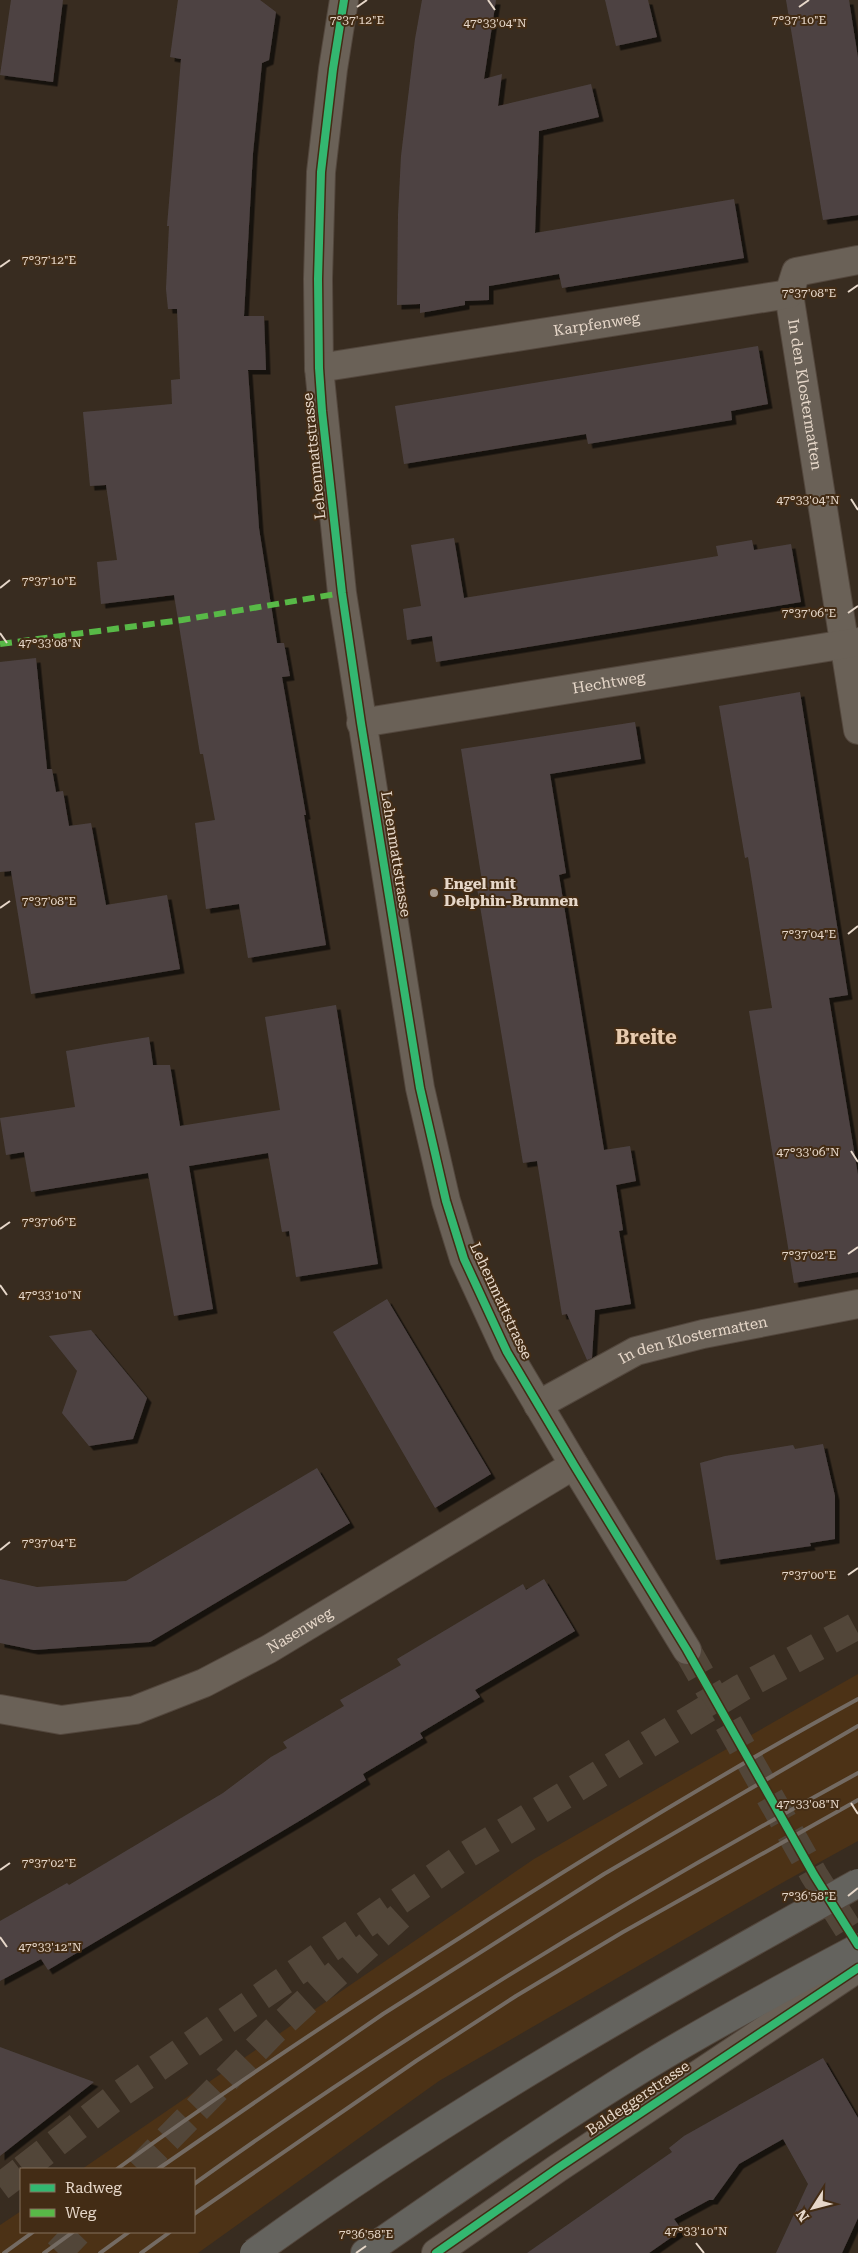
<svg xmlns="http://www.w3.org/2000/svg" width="858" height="2253" font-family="'Roboto Serif',serif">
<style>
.built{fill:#4c3216}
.building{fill:#4d4343;filter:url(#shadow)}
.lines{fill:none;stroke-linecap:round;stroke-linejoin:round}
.minor-tunnel{stroke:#524639;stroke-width:28;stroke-dasharray:28 14;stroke-linecap:butt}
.highway-tunnel{stroke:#524639;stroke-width:28;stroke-dasharray:28 14;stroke-linecap:butt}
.minor-casing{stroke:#53473d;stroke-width:30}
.highway-casing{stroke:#53473d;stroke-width:30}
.minor{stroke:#6a6157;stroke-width:28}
.highway{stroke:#64635e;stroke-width:28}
.rail{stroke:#746b63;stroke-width:4}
.highway-bridge-casing{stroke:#53473d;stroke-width:30;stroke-linecap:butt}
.highway-bridge{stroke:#64635e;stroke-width:28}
.quiet{stroke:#58b947;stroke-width:6;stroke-dasharray:12 6;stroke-linecap:butt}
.cycleway-casing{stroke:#432c15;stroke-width:11}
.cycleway{stroke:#33b770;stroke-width:8}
.ticks{fill:none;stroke:#e6d7c9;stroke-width:2}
.poi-dot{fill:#a99b8e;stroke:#432c15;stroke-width:2}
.labels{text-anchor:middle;stroke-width:4;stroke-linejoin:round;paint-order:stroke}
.street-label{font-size:15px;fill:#e6d7c9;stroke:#432c15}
.poi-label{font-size:15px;font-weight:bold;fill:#e6d7c9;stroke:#432c15;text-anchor:start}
.district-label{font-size:20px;font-weight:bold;fill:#e7cbaf;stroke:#432c15}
.ticks-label{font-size:12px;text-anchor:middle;fill:#e6d7c9;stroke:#432c15;stroke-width:4;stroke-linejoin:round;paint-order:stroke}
</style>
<defs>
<filter id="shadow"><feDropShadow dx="4.5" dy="4.5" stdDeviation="0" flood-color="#0009"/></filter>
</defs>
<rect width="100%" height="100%" fill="#382c20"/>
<path class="built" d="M 858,1674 L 858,1841 L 780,1884 L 439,2081 L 198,2253 L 0,2253 L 0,2225 L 21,2211 L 21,2232 L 194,2232 L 194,2169 L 82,2169 L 534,1859 Z"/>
<path class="building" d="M 11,0 L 63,0 L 53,82 L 0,75 Z
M 178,0 L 260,0 L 276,12 L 269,60 L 262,63 L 253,153 L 244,316 L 264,316 L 266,370 L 248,370 L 259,528 L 277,643 L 284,643 L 290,676 L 282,677 L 306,815 L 304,815 L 326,945 L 248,958 L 239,904 L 206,909 L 195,823 L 215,820 L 203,754 L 200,754 L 174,595 L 101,604 L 97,562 L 117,560 L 106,485 L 90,486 L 83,412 L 172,404 L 171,380 L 180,379 L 177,309 L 168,309 L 166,289 L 169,226 L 167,226 L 181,59 L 170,57 Z
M 422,0 L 496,0 L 484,79 L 502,74 L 498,106 L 591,84 L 599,117 L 539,131 L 535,233 L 734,199 L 744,258 L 562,288 L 559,274 L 489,286 L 489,300 L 465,301 L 465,305 L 420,313 L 420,304 L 397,305 L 398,215 L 401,156 L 415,39 Z
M 605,0 L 648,0 L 657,37 L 616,46 Z
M 786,0 L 849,0 L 858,58 L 858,215 L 823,220 Z
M 758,346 L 768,404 L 731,411 L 732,420 L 588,444 L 586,434 L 404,464 L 395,406 Z
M 454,538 L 464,598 L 718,556 L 716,546 L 752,540 L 754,550 L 791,544 L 801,602 L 436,662 L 432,636 L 407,640 L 403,609 L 421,606 L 411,545 Z
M 36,658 L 47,769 L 52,769 L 56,792 L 63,791 L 69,826 L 91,823 L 106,905 L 167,895 L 180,969 L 31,994 L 11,871 L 0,872 L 0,662 Z
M 800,692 L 848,995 L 829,998 L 858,1175 L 858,1272 L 794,1283 L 749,1011 L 772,1008 L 748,857 L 745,858 L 719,706 Z
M 635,722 L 641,759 L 550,774 L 566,873 L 559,875 L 604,1150 L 630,1146 L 636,1181 L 616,1185 L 623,1230 L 619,1231 L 631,1304 L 595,1310 L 592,1358 L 587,1360 L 567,1314 L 562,1315 L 537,1161 L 523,1163 L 477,888 L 483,887 L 461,749 Z
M 336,1005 L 378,1264 L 296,1277 L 289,1231 L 282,1232 L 268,1153 L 189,1166 L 213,1309 L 174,1316 L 148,1173 L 31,1192 L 24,1152 L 6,1155 L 0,1118 L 75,1107 L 66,1051 L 105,1044 L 149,1037 L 153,1065 L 170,1065 L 180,1126 L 280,1110 L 265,1017 Z
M 387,1299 L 491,1474 L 435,1508 L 333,1332 Z
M 91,1330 L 147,1398 L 133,1439 L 89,1446 L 62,1413 L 77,1371 L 49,1336 Z
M 823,1444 L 835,1496 L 835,1539 L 810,1543 L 811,1546 L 716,1560 L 700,1463 L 725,1456 L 793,1445 L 795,1449 Z
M 317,1468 L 350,1523 L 150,1642 L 34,1650 L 0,1643 L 0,1579 L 37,1587 L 126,1581 Z
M 544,1579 L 575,1631 L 475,1690 L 480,1697 L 420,1733 L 423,1738 L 363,1774 L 366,1780 L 306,1817 L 48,1970 L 41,1959 L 0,1981 L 0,1921 L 67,1883 L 69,1885 L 223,1793 L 271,1757 L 287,1748 L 283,1742 L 344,1706 L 340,1700 L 401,1665 L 397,1659 L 523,1584 L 526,1590 Z
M 0,2047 L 94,2082 L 0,2156 Z
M 823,2058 L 858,2118 L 858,2218 L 842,2253 L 776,2253 L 808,2184 L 783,2139 L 739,2164 L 713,2200 L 709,2200 L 674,2219 L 682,2230 L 649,2253 L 527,2253 L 672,2152 L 669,2148 L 684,2136 Z"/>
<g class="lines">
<path class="minor-tunnel" d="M 687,1650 L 814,1875 L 858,1945"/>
<path class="highway-tunnel" d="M 23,2169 L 117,2096 L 463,1857 L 741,1688 L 858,1625
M 138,2169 L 274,2031 L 400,1916
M 0,2187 L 21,2171
M 58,2253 L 78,2232"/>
<defs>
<g id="minor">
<path d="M 344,0 L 333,69 L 321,172 L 318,279 L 319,368 L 342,593 L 420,1088 L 446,1201 L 464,1259 L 507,1352 L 574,1465 L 687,1650"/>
<path id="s1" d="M 858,260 L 796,272 L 789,294 L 858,730"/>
<path id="s2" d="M 319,368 L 789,294"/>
<path id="s3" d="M 361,723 L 858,642"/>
<path id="s4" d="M 538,1405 L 636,1351 L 703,1334 L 858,1304"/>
<path id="s5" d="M 0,1709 L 61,1720 L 135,1710 L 204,1683 L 269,1649 L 574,1465"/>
<path d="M 436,2253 L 558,2168 L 858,1968"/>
</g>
<path id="highway" d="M 365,2253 C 457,2189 550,2125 646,2066 C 715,2024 786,1986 858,1948"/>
</defs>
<use href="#minor" class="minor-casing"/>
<use href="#highway" class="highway-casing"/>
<use href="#minor" class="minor"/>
<use href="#highway" class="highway"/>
<path class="rail" d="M 117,2169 C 232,2085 352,2006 472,1930 C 598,1849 726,1771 858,1699
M 158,2169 L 383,2014 L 604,1874 L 858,1726
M 194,2184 C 406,2032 629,1898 858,1773
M 194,2214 L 416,2061 L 516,1996 L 623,1932 L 858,1800
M 4,2253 L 33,2232
M 44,2253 L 73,2232
M 100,2253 L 129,2232
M 141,2253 L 170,2232"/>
<defs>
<path id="highway-bridge" d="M 254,2253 C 445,2114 651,1998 858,1883"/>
</defs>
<use href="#highway-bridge" class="highway-bridge-casing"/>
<use href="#highway-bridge" class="highway-bridge"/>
<path class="quiet" d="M 0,644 L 182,620 L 342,593"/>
<defs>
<path id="cycleway" d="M 344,0 L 333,69 L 321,172 L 318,279 L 319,368 L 322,411 L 342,593 L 361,723 L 420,1088 L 446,1201 L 464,1259 L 507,1352 L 574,1465 L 687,1650 L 814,1875 L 858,1945
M 436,2253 L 558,2168 L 858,1968"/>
</defs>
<use href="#cycleway" class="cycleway-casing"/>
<use href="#cycleway" class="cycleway"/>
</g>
<path class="ticks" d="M 488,0 L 495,10M 357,7 L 367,0M 799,7 L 809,0M 0,267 L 10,260M 848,292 L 858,285M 851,499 L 858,510M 0,588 L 10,580M 848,613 L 858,606M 0,633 L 7,643M 0,908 L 10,901M 848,934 L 858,926M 851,1151 L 858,1162M 0,1229 L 10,1222M 848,1254 L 858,1247M 0,1285 L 7,1295M 0,1550 L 10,1542M 848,1575 L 858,1568M 851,1803 L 858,1814M 0,1870 L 10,1863M 848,1896 L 858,1888M 0,1937 L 7,1947M 696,2243 L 704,2253M 356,2253 L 366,2246"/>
<circle class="poi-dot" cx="434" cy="893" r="5"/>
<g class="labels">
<g class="street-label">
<text dy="5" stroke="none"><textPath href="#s2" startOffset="281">Karpfenweg</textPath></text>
<text dy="5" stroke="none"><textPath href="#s1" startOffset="188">In den Klostermatten</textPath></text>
<text transform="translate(314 456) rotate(-96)" y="5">Lehenmattstrasse</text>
<text dy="5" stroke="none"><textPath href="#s3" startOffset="251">Hechtweg</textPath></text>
<text transform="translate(396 854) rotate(81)" y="5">Lehenmattstrasse</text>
<text transform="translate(501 1301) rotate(65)" y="5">Lehenmattstrasse</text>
<text dy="5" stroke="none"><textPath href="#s4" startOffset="170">In den Klostermatten</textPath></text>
<text dy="5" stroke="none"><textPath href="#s5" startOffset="320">Nasenweg</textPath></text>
<text transform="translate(638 2098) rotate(-34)" y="5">Baldeggerstrasse</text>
</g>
<g class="poi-label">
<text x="444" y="889">Engel mit<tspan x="444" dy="17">Delphin-Brunnen</tspan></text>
</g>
<g class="district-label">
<text x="646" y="1044">Breite</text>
</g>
</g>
<g class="ticks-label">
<text x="357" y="24">7°37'12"E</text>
<text x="799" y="24">7°37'10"E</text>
<text x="495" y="27">47°33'04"N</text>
<text x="49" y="264">7°37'12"E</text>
<text x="809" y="297">7°37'08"E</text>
<text x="808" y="504">47°33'04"N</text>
<text x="49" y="585">7°37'10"E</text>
<text x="809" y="617">7°37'06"E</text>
<text x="50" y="647">47°33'08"N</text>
<text x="49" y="905">7°37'08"E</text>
<text x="809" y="938">7°37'04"E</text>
<text x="808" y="1156">47°33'06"N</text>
<text x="49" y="1226">7°37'06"E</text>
<text x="809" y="1259">7°37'02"E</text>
<text x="50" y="1299">47°33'10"N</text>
<text x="49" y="1547">7°37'04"E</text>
<text x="809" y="1579">7°37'00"E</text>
<text x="808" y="1808">47°33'08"N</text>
<text x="49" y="1867">7°37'02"E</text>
<text x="809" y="1900">7°36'58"E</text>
<text x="50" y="1951">47°33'12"N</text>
<text x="696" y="2235">47°33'10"N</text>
<text x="366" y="2238">7°36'58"E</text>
</g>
<rect x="20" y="2168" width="175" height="65" fill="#432c15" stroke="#84705d"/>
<rect x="30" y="2184" width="25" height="8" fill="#33b770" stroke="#84705d"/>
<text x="65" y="2193" font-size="15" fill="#e6d7c9">Radweg</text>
<rect x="30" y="2209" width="25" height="8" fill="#58b947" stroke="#84705d"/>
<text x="65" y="2218" font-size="15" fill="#e6d7c9">Weg</text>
<g transform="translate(813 2208) rotate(234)" stroke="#432c15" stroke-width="4" paint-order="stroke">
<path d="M0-4L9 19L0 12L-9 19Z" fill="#e6d7c9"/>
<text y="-8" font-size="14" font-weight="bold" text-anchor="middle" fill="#e6d7c9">N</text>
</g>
</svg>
